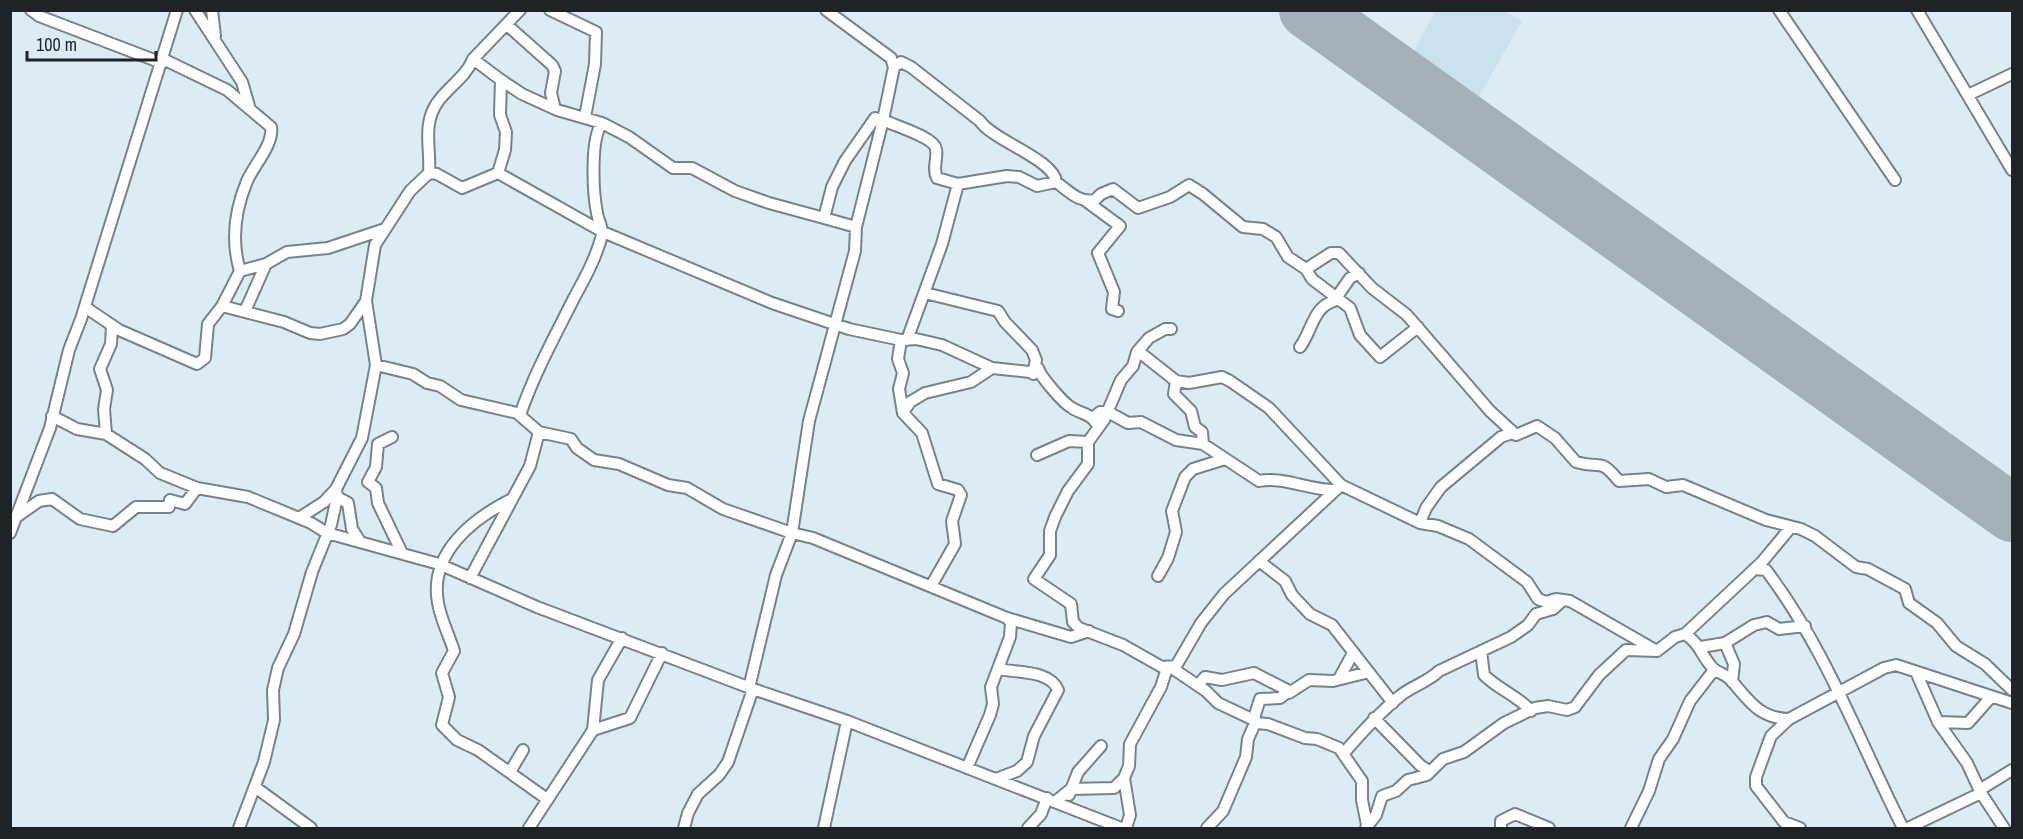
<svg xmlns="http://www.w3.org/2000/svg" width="2023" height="839" font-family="'Archivo Narrow',sans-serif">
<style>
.built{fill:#c8e1ed}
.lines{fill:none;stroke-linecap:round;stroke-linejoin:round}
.runway{stroke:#a3b0b7;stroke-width:58}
.minor-casing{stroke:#75848b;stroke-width:14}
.minor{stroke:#fff;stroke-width:10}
</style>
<rect width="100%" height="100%" fill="#dbecf4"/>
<path class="built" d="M 1436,10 L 1504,11 L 1522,21 L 1472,109 L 1407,64 Z"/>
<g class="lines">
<path class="runway" d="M 1308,10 L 2012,513"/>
<defs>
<path id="minor" d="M 31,10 L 39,16 L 162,63
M 195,10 L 242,82 L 249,106
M 212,10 L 215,36
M 550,10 L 596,32 L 595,64 L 585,117
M 826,10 L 891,58 L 894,67 L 883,120 C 895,126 934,137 936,149 C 938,159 932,168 937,178 L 958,184 L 1007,176 L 1019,177 L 1037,186 L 1056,182 C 1069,191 1078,203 1095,200 L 1101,194 L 1113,189 L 1138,208 L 1170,197 L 1189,185 L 1203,194 L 1243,227 L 1263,229 L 1276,237 L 1288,257 L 1306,269 L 1331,253 L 1339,253 L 1372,288 L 1407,315 L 1490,411 L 1516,435 L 1537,426 L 1555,438 L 1576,462 C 1603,470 1598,456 1619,481 L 1649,479 L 1666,487 L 1683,485 L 1766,520 L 1801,529 L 1815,536 L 1856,567 L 1868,569 L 1905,589 L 1909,603 L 1937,623 L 1956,646 L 1985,664 L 2012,690
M 1779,10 L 1895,180
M 1917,10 L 2012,170
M 507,25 L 552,65 L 555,71 L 551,93 L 555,109
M 473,59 L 501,80 L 500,115 L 506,132 L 505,150 L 498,173
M 894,67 L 901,62 L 911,67 L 980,121 C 992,140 1055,160 1056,182
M 1968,95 L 2012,74
M 429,173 L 437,174 L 462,188 L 498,173 L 603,232 L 772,303 L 849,329 L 901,340 L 916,339 L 942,345 L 992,368 L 1039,373
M 1086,201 L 1120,226 L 1098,253 L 1114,292 L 1112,309 L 1118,311
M 824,218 L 856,227
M 1306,269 L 1312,279 L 1350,308 L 1360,335 L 1380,357 L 1418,327
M 240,271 L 266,264 L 287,252 L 328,248 L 385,229
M 925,293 L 998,311 L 1005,322 L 1032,350 L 1036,360 L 1033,374
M 222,306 L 284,322 L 310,333 L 320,334 L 343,329 L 350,324 L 366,301
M 85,307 L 119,330 L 197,364 L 205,358 L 208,324 L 222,306 L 240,271 C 231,241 235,210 247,181 C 254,165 274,144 271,127 L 227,90 L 163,59
M 245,311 L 266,264
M 1171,329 L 1165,329 L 1149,338 L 1137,352 L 1133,366 L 1121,380 L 1104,420 L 1088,442 L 1088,464 L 1068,491 L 1055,517 L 1050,531 L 1050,555 L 1034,579 L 1071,604 L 1073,622 L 1079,628 L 1123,645 L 1162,667 L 1176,666 L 1201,623 L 1224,594 L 1341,485
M 901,340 L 898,359 L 903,373 L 899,389 L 903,413 L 922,433 L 938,484 L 958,490 L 961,495 L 952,521 L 955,544 L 931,586
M 907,340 L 942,244 L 958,184
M 1300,347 C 1312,331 1313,307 1334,301 L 1350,278 L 1359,273
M 1138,351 L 1176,381 L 1189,383 L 1222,377 L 1230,381 L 1269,408 L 1341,485 L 1420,523 L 1438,526 L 1469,539 L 1527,582 L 1538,599 L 1546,602 L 1556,599 L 1570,601 L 1657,651
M 376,365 L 413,374 L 427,383 L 440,386 L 461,400 L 517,413 L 539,432 L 571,439 L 577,448 L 594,460 L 619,464 L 668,485 L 687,488 L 723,509 L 792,533 L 809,421 L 855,251 L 856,227 L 883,120 L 875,118 L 845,161 L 832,187 L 824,218 L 769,203 L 735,191 L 692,168 L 673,168 L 629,137 L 602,123 L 557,110 L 522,94 L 501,80
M 1038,368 C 1040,376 1063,403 1072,408 C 1081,414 1090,413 1096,423
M 1176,381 L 1174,394 L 1191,411 L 1195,427 L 1202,432 L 1203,444
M 903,413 L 910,402 L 925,393 L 971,382 L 992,368
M 520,415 C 534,374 555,336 574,298 C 585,278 596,258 602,235 C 603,228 598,220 597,213 C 593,193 590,139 602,123
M 52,416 L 77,429 L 106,434 L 145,459 L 160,473 L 197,488 L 248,497 L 311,523 L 327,533 L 439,564 L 537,607 L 753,689 L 847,721 L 1121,828
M 1093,418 L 1100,412 L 1108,412 L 1128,423 L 1141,422 L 1176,440 L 1203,444 L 1259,481 C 1284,476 1311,491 1336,490
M 106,434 L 104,409 L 107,390 L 100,369 L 111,344 L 112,325
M 392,437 L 378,444 L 376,467 L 368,482 L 376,488 L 378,503 L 401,551
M 1037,455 L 1069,441 L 1088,442
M 512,499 C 472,519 429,553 438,603 C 441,620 449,635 454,651 L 442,673 L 449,697 L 442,725 L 457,740 L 478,750 L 547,799
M 15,518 L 39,501 L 52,499 L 80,519 L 113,526 L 136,507 L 169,507 L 170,500 L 185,504 L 197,488
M 299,518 L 324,502 L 336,489
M 1420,523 L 1426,508 L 1441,487 L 1501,437 L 1512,433
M 10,533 L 50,428 L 69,350 L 81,319 L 177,10
M 359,540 L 352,529 L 348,503 L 337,497 L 336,489 L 362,438 L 376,365 L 366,301 L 375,245 L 410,191 L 429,173 C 431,149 422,125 437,103 C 448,87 466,77 473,59 L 520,10
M 1259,561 L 1285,581 L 1292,595 L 1310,614 L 1332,625 L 1393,703
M 1754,569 L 1766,570 C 1826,649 1859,741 1903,828
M 1158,576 L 1168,558 L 1176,532 L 1172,511 L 1185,477 L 1193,469 L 1225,459
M 470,578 L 530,466 L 539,432
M 1007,618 L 1071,637 L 1089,631
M 1685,634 C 1699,643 1701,654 1711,666 C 1716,673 1724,673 1730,679 C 1749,700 1758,718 1789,719 L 1884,668 L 1896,665 L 2012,703
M 1725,643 L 1734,664 L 1732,682
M 1701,647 L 1725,643 L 1754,625 L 1767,622 L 1779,629 L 1805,626
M 1481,651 L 1484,675 C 1499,690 1517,695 1531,711
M 1172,668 L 1206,691 L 1218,703 L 1256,721 L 1248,739 L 1246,757 L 1223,811 L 1207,828
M 1916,672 L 1938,722 L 1968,723 L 1991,697
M 1340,677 L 1353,653
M 1198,685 L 1205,677 L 1222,680 L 1254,673 L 1289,691 L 1280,698 L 1260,699 L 1254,718
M 749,688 L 776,575 L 792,533 L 813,538 L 1007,618 L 1011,623 L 1010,637 L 991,687 L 993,704 L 990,715 L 967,768
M 1289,693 L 1309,680 L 1333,681 L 1369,672
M 1374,718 L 1420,765 L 1430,772
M 1789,719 L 1771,736 L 1756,777 L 1756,786 L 1784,822 L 1800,828
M 1938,722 L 1967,763 L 1981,793
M 1256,723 L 1268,724 L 1305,738 L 1317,739 L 1339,748 L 1362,781 L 1362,800 L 1367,825
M 593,730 L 630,718 L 662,653
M 1344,753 C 1361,733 1379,713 1400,696 C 1412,686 1428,682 1439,671 L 1511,637 L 1528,625 L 1536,614 L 1553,609 L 1563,600
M 510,772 L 523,750
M 996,779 L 1017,771 L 1027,762 L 1034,736 L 1058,690 C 1050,670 1017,673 999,669
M 255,787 L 311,828
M 1981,789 L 2012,770
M 1069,795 L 1078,772 L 1101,746
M 1055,802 L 1071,789 L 1114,788 L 1124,778
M 239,828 L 264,762 L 274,720 L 273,690 L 278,668 L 294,634 L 312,572 L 331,525 L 337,497
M 529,828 L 593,730 L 598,680 L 622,638
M 684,828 L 688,813 L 698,794 L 719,775 L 728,762 L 753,689
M 824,828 L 847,721
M 1028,828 L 1041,814 L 1047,798
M 1126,828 L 1130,815 L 1124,778 L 1129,766 L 1130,744 L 1161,687 L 1167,668
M 1366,828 L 1376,815 L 1382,796 L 1396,791 L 1408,780 L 1427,775 L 1443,759 L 1464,752 L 1504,723 L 1535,708 L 1548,706 L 1567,710 L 1575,707 L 1599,675 L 1626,650 L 1657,651 L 1675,637 L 1685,634 L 1762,562 L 1791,527
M 1501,828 L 1501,821 L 1515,814 L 1549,828
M 1631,828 L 1649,791 L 1659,759 L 1673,739 L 1690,701 L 1714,670
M 1908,828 L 1981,793 L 2004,828"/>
</defs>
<use href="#minor" class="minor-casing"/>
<use href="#minor" class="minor"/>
</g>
<rect width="2023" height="839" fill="none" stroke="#1d2326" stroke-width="24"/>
<path d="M27 51v9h129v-9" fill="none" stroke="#1d2326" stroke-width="3"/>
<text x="36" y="51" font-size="18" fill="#1d2326" stroke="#dbecf4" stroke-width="4.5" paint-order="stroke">100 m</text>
</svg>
